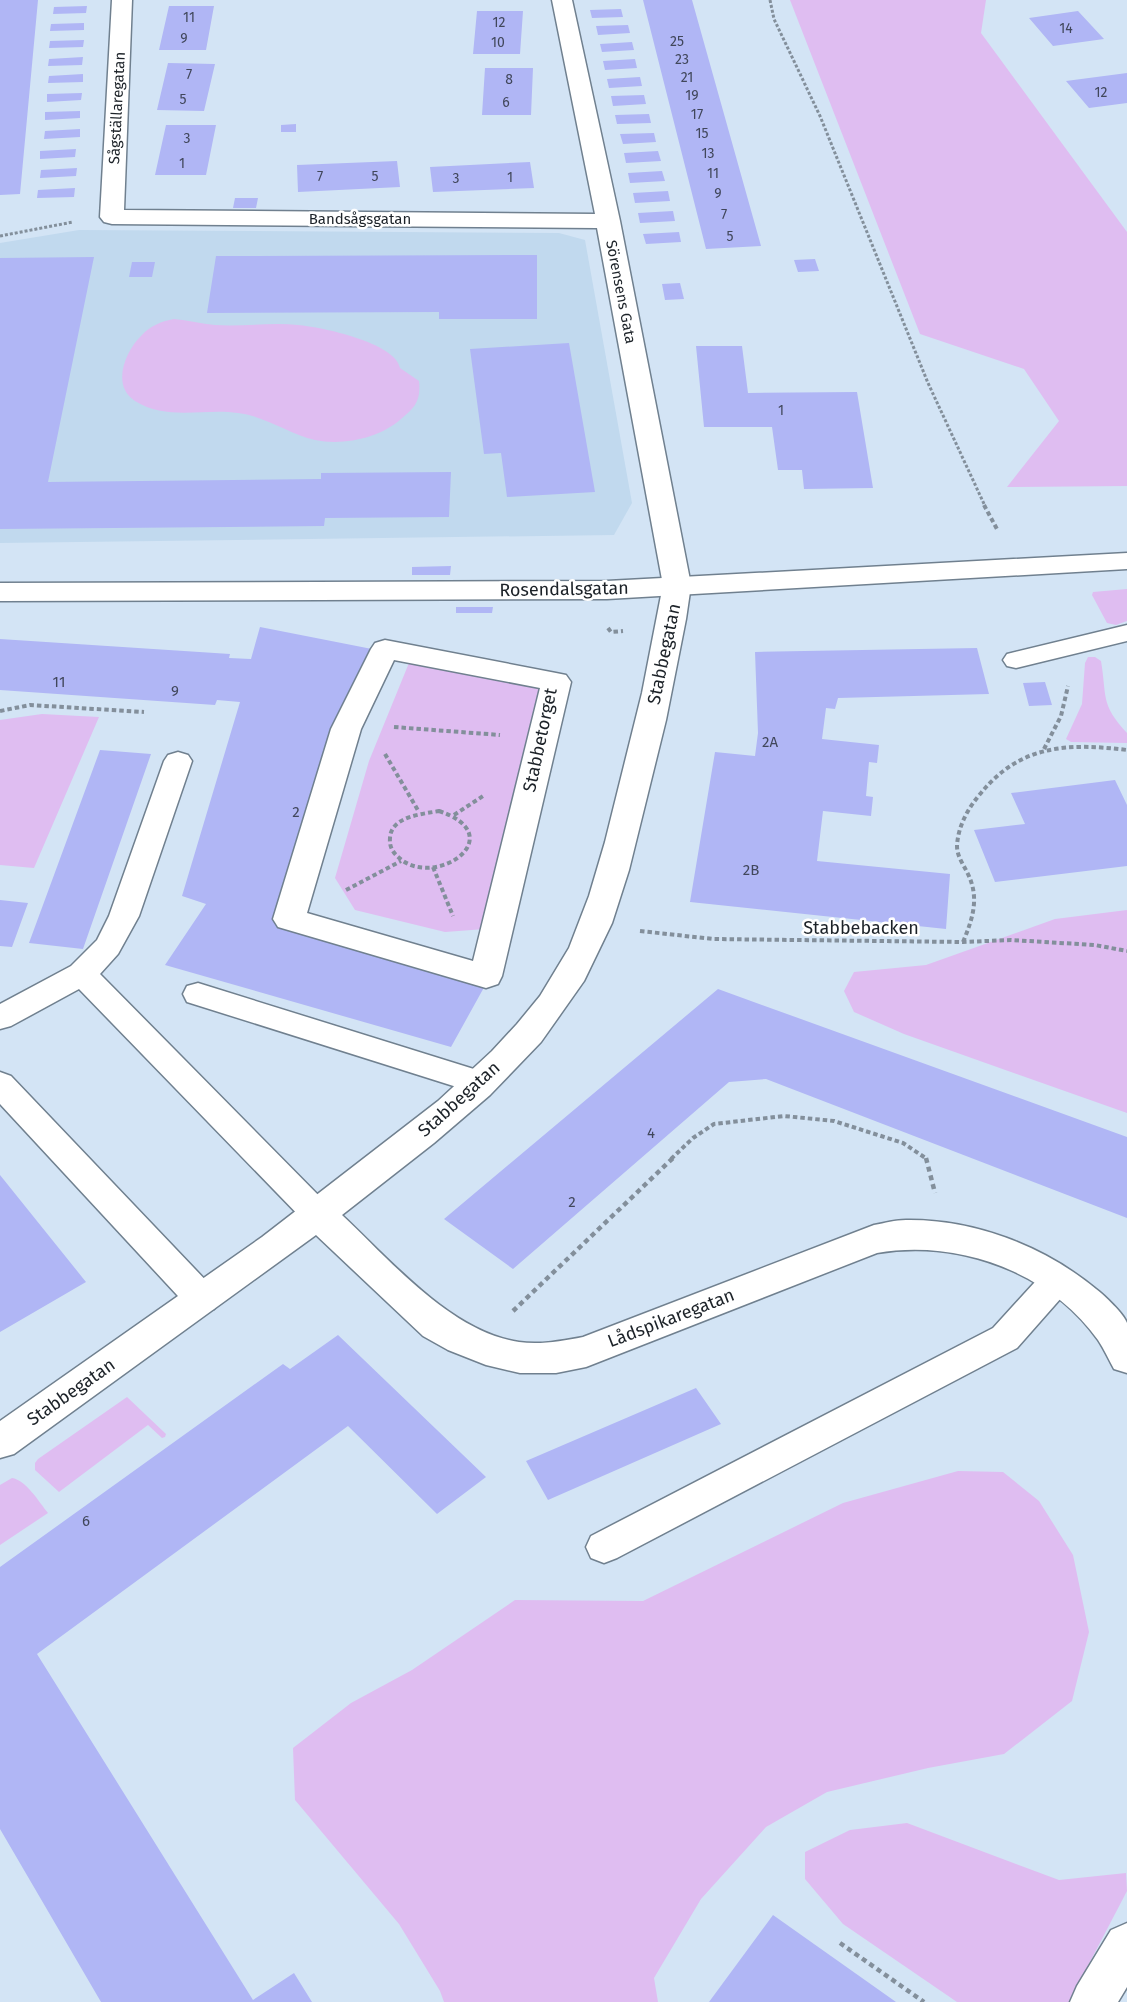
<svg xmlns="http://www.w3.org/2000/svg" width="1127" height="2002" font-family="'Fira Sans',sans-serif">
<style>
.built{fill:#c1d9ee}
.green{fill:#dfbdf1}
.building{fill:#b0b6f5}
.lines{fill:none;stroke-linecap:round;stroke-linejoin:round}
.service-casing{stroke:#70808f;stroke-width:3}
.pedestrian-casing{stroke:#70808f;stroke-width:3}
.minor-casing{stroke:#70808f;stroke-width:3}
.tertiary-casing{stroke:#70808f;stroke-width:3}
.path-far2{stroke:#838f9b;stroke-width:3;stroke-dasharray:3 2;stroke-linecap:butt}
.path-far1{stroke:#838f9b;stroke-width:4;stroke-dasharray:4.5 3;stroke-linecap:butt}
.path{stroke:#838f9b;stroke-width:4.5;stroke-dasharray:5 4;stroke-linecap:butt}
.service{fill:#fff;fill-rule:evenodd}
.pedestrian{fill:#fff;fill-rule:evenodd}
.minor{fill:#fff;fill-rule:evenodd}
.tertiary{fill:#fff;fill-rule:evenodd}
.labels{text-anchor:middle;stroke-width:5;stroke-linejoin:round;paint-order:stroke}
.far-number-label{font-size:14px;fill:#41475b}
.far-street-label{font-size:15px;fill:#1c2228;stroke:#fff}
.number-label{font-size:15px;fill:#41475b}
.street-label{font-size:18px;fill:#1c2228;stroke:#fff}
</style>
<rect width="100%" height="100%" fill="#d3e4f5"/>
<path class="built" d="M 79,230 L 559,233 L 585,240 L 632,503 L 614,535 L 0,543 L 0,243 Z"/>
<path class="green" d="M 790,0 L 986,0 L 981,33 L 1127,232 L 1127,486 L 1007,487 L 1059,421 L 1024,369 L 920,334 Z
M 174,319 C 188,320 201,324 215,325 C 242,327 271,322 298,325 C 322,327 396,343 400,368 L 419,381 C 421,401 415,407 401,419 C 380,438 343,446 315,440 C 289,434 265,416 238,413 C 204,408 167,421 135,401 C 111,386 125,351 142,335 C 150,326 162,321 174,319 Z
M 1127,589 L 1127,621 L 1116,625 L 1107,623 L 1092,595 L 1093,592 Z
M 1088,657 L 1095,657 L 1101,661 C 1107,696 1100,704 1127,733 L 1127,743 L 1071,742 L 1066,739 L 1082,704 L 1085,663 Z
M 411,658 L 549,686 L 485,929 L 445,932 L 355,910 L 335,878 L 369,761 Z
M 42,714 L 99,717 L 34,868 L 0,865 L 0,720 Z
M 1127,910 L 1127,1113 L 904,1034 L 854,1012 L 844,991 L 854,972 L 926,965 L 1055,919 Z
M 127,1397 L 166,1434 L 165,1437 L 162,1438 L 148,1425 L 59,1492 L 35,1470 L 35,1463 L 38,1459 Z
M 958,1471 L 1003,1472 L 1039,1501 L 1073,1555 L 1089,1632 L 1072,1701 L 1004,1754 L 928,1768 L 827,1792 L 766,1827 L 701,1899 L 654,1978 L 658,2002 L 444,2002 L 440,1991 L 399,1924 L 295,1800 L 293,1748 L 351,1703 L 412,1670 L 515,1600 L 643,1601 L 843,1503 Z
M 12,1478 C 26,1480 39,1502 48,1513 L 0,1545 L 0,1485 Z
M 907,1823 L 1059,1880 L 1126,1873 L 1127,1891 L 1069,2002 L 957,2002 L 843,1924 L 805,1879 L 805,1852 L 850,1830 Z"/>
<path class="building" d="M 0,0 L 38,0 L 20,194 L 0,195 Z
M 643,0 L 692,0 L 761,246 L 706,249 Z
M 87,6 L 86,13 L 53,14 L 54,7 Z
M 169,6 L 214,6 L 206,50 L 159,50 Z
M 621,9 L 623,17 L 592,18 L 590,10 Z
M 477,11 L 523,11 L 520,54 L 473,54 Z
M 1078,11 L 1104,39 L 1053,46 L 1029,18 Z
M 84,23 L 84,30 L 50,31 L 51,24 Z
M 628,25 L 630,33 L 598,35 L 596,26 Z
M 84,40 L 83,47 L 49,48 L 50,41 Z
M 632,42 L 634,50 L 602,52 L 600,44 Z
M 83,57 L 82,65 L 48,66 L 49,59 Z
M 635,59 L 637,68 L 605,70 L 603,61 Z
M 168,63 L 215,64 L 204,111 L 157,110 Z
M 485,68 L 533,68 L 531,115 L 482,115 Z
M 1127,73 L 1127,103 L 1089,108 L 1066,81 Z
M 83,74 L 83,82 L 48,83 L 49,76 Z
M 640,77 L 642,86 L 609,88 L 607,79 Z
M 82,93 L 81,100 L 47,102 L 47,94 Z
M 644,95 L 646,104 L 613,106 L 611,96 Z
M 80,111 L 80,118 L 45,120 L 45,112 Z
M 649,114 L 651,123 L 617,124 L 615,115 Z
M 296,124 L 296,132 L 281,132 L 281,125 Z
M 166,125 L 216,125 L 206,175 L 155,175 Z
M 80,129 L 80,137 L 44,139 L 45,131 Z
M 654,133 L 656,142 L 623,144 L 620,134 Z
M 76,149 L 75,157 L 40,159 L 40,151 Z
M 658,151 L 661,161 L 626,163 L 624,153 Z
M 397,161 L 400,187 L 298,192 L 297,165 Z
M 530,162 L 534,188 L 433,192 L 430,167 Z
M 77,168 L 76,176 L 40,178 L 41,170 Z
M 662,171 L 665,181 L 630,183 L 628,173 Z
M 75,188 L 74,197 L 37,198 L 38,190 Z
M 668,191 L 670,201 L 635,203 L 633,193 Z
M 235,198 L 258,198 L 256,208 L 233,208 Z
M 673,211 L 675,221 L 640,223 L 638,213 Z
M 679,232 L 681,242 L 646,244 L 643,234 Z
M 537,255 L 537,319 L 439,319 L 439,312 L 207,313 L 216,256 Z
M 94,257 L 48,482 L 321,479 L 321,473 L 451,472 L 449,517 L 325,518 L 324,526 L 0,529 L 0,258 Z
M 815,259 L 819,271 L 798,272 L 794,260 Z
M 132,262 L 155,262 L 152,277 L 129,277 Z
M 680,283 L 684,299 L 665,300 L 662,284 Z
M 569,343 L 595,492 L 507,497 L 501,453 L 484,454 L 470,349 Z
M 696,346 L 742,346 L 748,393 L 857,392 L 873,488 L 804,489 L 802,470 L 778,470 L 772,427 L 704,427 Z
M 451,566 L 450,575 L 412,575 L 412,567 Z
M 456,607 L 493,607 L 492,613 L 456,613 Z
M 260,627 L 377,650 L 280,925 L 487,982 L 451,1047 L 165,965 L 206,904 L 182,896 L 240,702 L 217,700 L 215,705 L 0,690 L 0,639 L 230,654 L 229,658 L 251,659 Z
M 977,648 L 989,694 L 838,698 L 835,709 L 826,708 L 822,739 L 879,745 L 877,763 L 869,762 L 866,796 L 873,797 L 871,816 L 823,811 L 817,861 L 950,874 L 946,929 L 690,902 L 715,752 L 755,756 L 758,733 L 755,652 Z
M 1045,682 L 1052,705 L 1029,706 L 1023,683 Z
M 100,750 L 151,754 L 83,949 L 29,943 Z
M 1115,780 L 1127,805 L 1127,866 L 995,882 L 974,830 L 1025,824 L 1011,793 Z
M 0,900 L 28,903 L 12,947 L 0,946 Z
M 718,989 L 1127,1137 L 1127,1218 L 766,1079 L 729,1082 L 513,1269 L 444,1219 Z
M 0,1175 L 86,1282 L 0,1332 Z
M 338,1335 L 486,1477 L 437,1514 L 348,1426 L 37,1654 L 253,2000 L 294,1973 L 312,2002 L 101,2002 L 0,1829 L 0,1567 L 283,1364 L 290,1369 Z
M 696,1388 L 721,1424 L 548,1500 L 526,1461 Z
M 773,1915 L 896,2002 L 709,2002 Z"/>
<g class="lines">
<defs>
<path id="service" d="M 1127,625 L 1127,641 L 1016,668 L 1007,666 L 1003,660 L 1007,654 Z
M 178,752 L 188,755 L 192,761 L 139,916 L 118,954 L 100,974 L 329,1206 L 334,1215 L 329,1224 L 318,1228 L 307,1224 L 79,989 L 11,1026 L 0,1029 L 0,1004 L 71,966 L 97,940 L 109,916 L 164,761 L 168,755 Z
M 198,983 L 493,1075 L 497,1083 L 493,1091 L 482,1095 L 187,1002 L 183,994 L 187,986 Z
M 0,1072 L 11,1076 L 214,1289 L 219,1299 L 214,1309 L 202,1312 L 190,1309 L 0,1104 Z
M 1057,1267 L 1069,1271 L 1074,1280 L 1069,1289 L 1017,1348 L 617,1558 L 604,1563 L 591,1558 L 586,1547 L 591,1536 L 993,1328 L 1045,1271 Z"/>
<path id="pedestrian" d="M 385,640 L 556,673 L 566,675 L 571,682 L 502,976 L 498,984 L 486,988 L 278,927 L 273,919 L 331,729 L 371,649 L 375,643 ZM 394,660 L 540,688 L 473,961 L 307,913 L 361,729 Z"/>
<path id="minor" d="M 112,0 L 132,0 L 124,210 L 595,214 L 552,0 L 572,0 L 620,221 L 691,585 L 686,619 L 666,720 L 629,870 L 612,923 L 584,981 L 541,1042 L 490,1095 L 434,1143 L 342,1215 C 391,1261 451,1332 519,1342 C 540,1345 562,1341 583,1337 L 874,1225 C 885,1223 895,1220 906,1220 C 974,1219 1044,1246 1096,1289 C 1104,1295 1124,1314 1127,1323 C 1127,1335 1127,1360 1127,1373 L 1114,1369 C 1109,1360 1104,1349 1098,1340 C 1050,1272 958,1239 877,1253 L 586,1367 L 556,1373 L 520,1373 L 486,1365 L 448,1350 L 423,1336 L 316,1235 L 14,1454 L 0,1458 L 0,1421 L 262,1237 L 438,1101 L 492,1051 L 517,1024 L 540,996 L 569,948 L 589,896 L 605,842 L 642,693 L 663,585 L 597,228 L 112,224 L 104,222 L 100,217 Z
M 1127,1923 L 1127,1987 L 1118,2002 L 1070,2002 L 1077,1986 L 1111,1930 Z"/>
<path id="tertiary" d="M 1127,553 L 1127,569 L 607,599 L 0,601 L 0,583 L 607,581 Z"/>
</defs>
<use href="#service" class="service-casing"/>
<use href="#pedestrian" class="pedestrian-casing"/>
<use href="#minor" class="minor-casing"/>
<use href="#tertiary" class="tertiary-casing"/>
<path class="path-far2" d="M 770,0 L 774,19 L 820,116 L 928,383 L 985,506
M 0,236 L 73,222"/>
<path class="path-far1" d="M 984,505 L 998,531
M 608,628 L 611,632 L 623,631
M 0,711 L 30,705 L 144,712
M 394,727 L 500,735
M 1044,749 L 1061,716 L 1068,686
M 385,754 L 419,812
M 439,811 C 510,835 441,886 403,861 C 395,855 389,849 390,838 C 391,816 423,814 439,811 Z
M 454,815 L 483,796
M 433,867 L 453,916
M 346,890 L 401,861
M 640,931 L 713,939 L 963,942 L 1011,940 L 1095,945 L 1127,951
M 963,942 C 973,918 980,897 967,872 C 963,864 957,856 957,846 C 958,826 968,808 981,793 C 1021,744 1069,743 1127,750
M 671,1159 L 693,1138 L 714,1124 L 784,1116 L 834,1121 L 903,1143 L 927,1159"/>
<path class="path" d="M 926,1158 L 935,1193
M 513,1311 L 673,1158
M 840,1943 L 924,2002"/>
<use href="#service" class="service"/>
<use href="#pedestrian" class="pedestrian"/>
<use href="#minor" class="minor"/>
<use href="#tertiary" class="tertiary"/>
</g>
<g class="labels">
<g class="far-number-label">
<text x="189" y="22">11</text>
<text x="499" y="27">12</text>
<text x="1066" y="33">14</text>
<text x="184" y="43">9</text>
<text x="677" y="46">25</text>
<text x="498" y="47">10</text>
<text x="682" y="64">23</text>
<text x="189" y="79">7</text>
<text x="687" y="82">21</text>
<text x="509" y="84">8</text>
<text x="1101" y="97">12</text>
<text x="692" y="100">19</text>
<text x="183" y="104">5</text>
<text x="506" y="107">6</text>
<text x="697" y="119">17</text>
<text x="702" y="138">15</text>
<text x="187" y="143">3</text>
<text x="708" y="158">13</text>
<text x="182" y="168">1</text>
<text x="713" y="178">11</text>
<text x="320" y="181">7</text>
<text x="375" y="181">5</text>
<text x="510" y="182">1</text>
<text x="456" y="183">3</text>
<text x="718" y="198">9</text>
<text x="724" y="219">7</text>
<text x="730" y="241">5</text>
<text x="781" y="415">1</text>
</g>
<g class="far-street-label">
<text transform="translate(117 108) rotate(-87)" y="5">Sågställaregatan</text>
<text x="360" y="224">Bandsågsgatan</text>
<text transform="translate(621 292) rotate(79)" y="5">Sörensens Gata</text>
</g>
<g class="number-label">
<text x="59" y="687">11</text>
<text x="175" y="696">9</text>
<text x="770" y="747">2A</text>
<text x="296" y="817">2</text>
<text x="751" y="875">2B</text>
<text x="651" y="1138">4</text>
<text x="572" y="1207">2</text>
<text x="86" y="1526">6</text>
</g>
<g class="street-label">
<text transform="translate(564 589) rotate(-1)" y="6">Rosendalsgatan</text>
<text transform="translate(664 654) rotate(-78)" y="6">Stabbegatan</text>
<text transform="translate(540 740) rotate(-78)" y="6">Stabbetorget</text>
<text x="861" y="934">Stabbebacken</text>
<text transform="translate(459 1099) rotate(-42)" y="6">Stabbegatan</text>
<text transform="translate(671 1318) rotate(-21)" y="6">Lådspikaregatan</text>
<text transform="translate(71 1392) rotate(-35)" y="6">Stabbegatan</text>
</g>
</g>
</svg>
